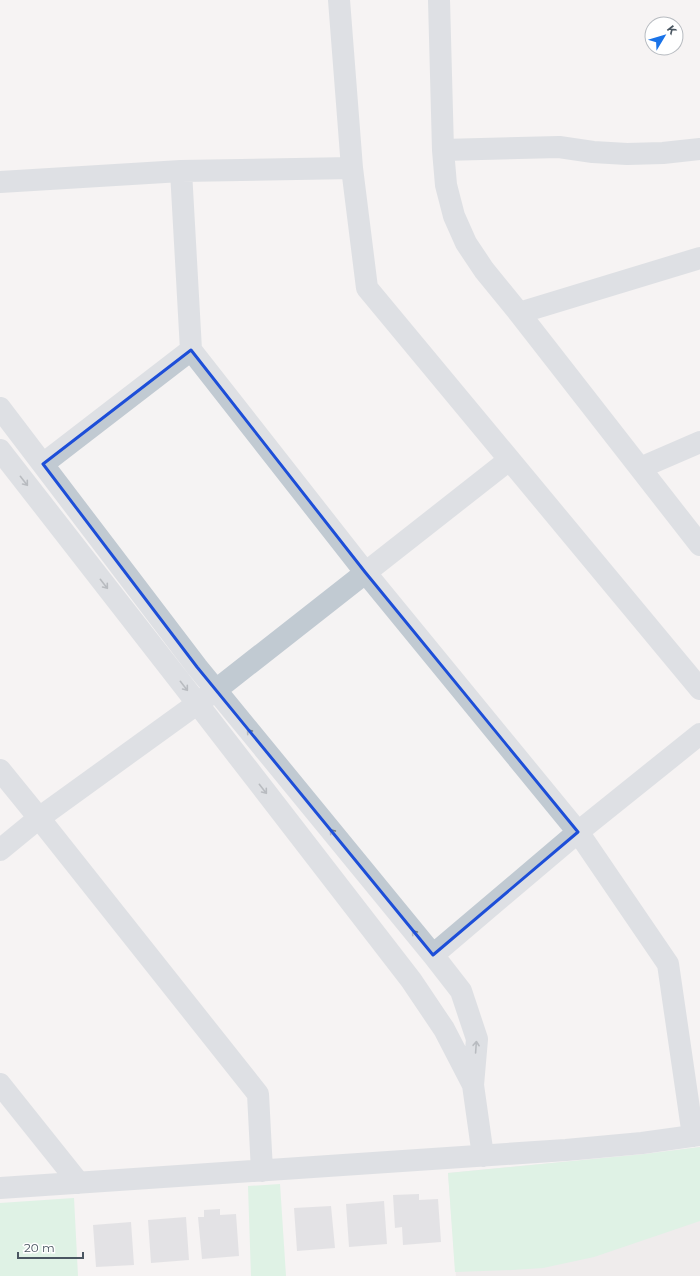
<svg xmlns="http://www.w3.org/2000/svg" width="700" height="1276" font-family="Montserrat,sans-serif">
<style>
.education{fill:#e6e4e5}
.green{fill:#c3f1d5}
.building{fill:#cdcfd5}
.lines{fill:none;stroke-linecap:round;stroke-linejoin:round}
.minor{stroke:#c1cad2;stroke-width:22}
.oneway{stroke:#6e7983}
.marked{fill:none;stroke:#1d4ed8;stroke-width:3;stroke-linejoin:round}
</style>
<rect width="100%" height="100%" fill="#f5f3f3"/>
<path class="education" d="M 700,1147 L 700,1276 L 456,1276 L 448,1173 L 645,1154 Z"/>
<path class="green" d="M 700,1147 L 700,1221 L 594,1257 L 543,1268 L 512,1270 L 455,1272 L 448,1173 L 645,1154 Z
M 280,1184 L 286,1276 L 251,1276 L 248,1186 Z
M 74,1198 L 78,1276 L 0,1276 L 0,1203 Z"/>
<path class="building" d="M 419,1194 L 419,1200 L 438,1199 L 441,1242 L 403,1245 L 402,1227 L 395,1228 L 393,1195 Z
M 384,1201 L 387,1244 L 349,1247 L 346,1204 Z
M 331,1206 L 335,1248 L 297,1251 L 294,1208 Z
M 220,1209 L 220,1215 L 236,1214 L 239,1256 L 202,1259 L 198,1217 L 204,1217 L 204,1210 Z
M 186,1217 L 189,1260 L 151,1263 L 148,1220 Z
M 131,1222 L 134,1265 L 96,1267 L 93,1225 Z"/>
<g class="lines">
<path class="minor" d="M 339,0 L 352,168 L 367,288 L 700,689
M 439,0 L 443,150 L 446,185 L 454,216 L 466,243 L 484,270 L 519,313 L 700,545
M 443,150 L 559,147 L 593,152 L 627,154 L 663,153 L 700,149
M 181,171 L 191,350 L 365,572 L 578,832 L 433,955
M 0,182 L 181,171 L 352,168
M 519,313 L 700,258
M 0,408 L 197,667 L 433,955 L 461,991 L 477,1039 L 473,1085 L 483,1156
M 0,450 L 197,703 L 411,980 L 444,1029 L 473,1085
M 43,464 L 191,350
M 640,468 L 700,442
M 0,770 L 39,818 L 258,1094 L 262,1171
M 0,850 L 39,818 L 216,690 L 509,460
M 0,1084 L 79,1183
M 693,1136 L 668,964 L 578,832 L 700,734
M 0,1188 L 566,1150 L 642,1143 L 700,1135"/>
</g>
<defs><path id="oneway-shaft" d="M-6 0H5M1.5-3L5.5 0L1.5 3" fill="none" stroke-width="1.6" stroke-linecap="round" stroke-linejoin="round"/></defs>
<g class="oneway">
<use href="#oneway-shaft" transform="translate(24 481) rotate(52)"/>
<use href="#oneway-shaft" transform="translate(104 584) rotate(52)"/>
<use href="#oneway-shaft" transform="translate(184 686) rotate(52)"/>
<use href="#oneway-shaft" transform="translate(251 734) rotate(-129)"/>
<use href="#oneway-shaft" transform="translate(263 789) rotate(52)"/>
<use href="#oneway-shaft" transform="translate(334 834) rotate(-129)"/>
<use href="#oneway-shaft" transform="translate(416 935) rotate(-129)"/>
<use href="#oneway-shaft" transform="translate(476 1047) rotate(-86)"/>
</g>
<path d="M0 0H700V1276H0ZM 191,350 L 365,572 L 578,832 L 433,955 L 197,667 L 43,464 Z" fill="#f5f3f3" fill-opacity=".55" fill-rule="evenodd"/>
<path class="marked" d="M 191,350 L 365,572 L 578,832 L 433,955 L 197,667 L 43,464 Z"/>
<g transform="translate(664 36) rotate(52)"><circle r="19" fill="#ffffff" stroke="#b7bbc0"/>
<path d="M0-3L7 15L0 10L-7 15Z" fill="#1a73e8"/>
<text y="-6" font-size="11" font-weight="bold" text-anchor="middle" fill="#4a5661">K</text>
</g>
<path d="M18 1252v6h65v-6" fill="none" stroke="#4a5661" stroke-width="2"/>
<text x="24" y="1252" font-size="12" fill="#4a5661" stroke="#ffffff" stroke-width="3" paint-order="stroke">20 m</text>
</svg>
